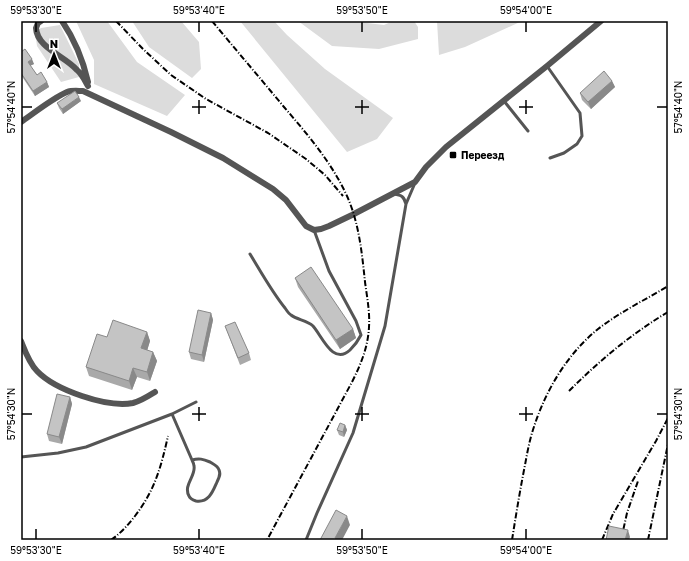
<svg xmlns="http://www.w3.org/2000/svg" width="689" height="561" font-family="'Golos Text',sans-serif">
<style>
.green{fill:#dcdcdc}
.lines{fill:none;stroke-linecap:round;stroke-linejoin:round}
.lane{stroke:#555;stroke-width:3}
.street{stroke:#555;stroke-width:6}
.rail{stroke:#000;stroke-width:2;stroke-dasharray:6 2 1 2;stroke-linecap:butt}
.wall{fill:#a9a9a9}
.shaded-wall{fill:#898989}
.building{fill:#c4c4c4;stroke:#898989}
.ticks{fill:none;stroke:#000;stroke-width:1.5}
.poi-dot{fill:#000;stroke:#fff;stroke-width:1.5}
.labels{text-anchor:middle;stroke-width:3;stroke-linejoin:round;paint-order:stroke}
.poi-label{font-size:10px;font-weight:bold;fill:#000;stroke:#fff;text-anchor:start}
.neatline{fill:none;stroke:#000;stroke-width:1.5}
.ticks-label{font-size:10px;text-anchor:middle;fill:#000}
</style>
<rect width="100%" height="100%" fill="#fff"/>
<path class="green" d="M 76,21 L 107,21 L 137,62 L 185,95 L 167,116 L 94,84 L 94,60 Z
M 132,21 L 181,21 L 199,42 L 201,69 L 192,78 L 149,47 Z
M 240,21 L 274,21 L 287,35 L 325,69 L 393,118 L 377,139 L 347,152 Z
M 298,21 L 350,21 L 384,25 L 393,21 L 414,21 L 418,27 L 418,39 L 379,49 L 332,46 Z
M 437,21 L 522,21 L 465,47 L 439,55 Z
M 60,25 L 79,64 L 79,77 L 61,82 L 37,46 L 35,32 L 41,28 Z"/>
<g class="lines">
<path class="lane" d="M 547,66 L 580,113 L 582,136 L 577,144 L 564,153 L 550,158
M 504,101 L 528,131
M 394,194 C 402,195 404,197 406,204
M 250,254 C 261,272 272,292 285,308 C 287,311 289,314 291,315 C 297,320 307,320 313,326 C 322,336 333,366 350,350 C 355,345 358,341 361,335 L 356,321 L 329,271 L 314,230
M 172,414 L 192,460 C 193,462 194,464 194,466 C 196,476 183,485 189,496 C 190,499 193,500 196,501 C 209,503 213,491 217,482 C 219,478 221,474 219,470 C 218,466 213,464 210,462 C 203,459 199,458 192,460
M 21,457 L 58,453 L 86,447 L 172,414 L 196,402
M 306,540 L 317,513 L 353,433 L 385,326 L 406,204 L 415,183"/>
<path class="street" d="M 41,21 L 38,23 L 36,28 C 37,48 65,56 77,70 C 82,74 85,81 88,86
M 62,21 C 75,40 83,60 88,82
M 21,122 C 34,113 53,98 67,92 C 72,90 78,91 83,91 L 171,132 L 223,158 L 273,189 L 286,200 L 306,226 L 314,230 L 321,229 L 329,226 L 352,215 L 415,182 L 426,167 L 446,147 L 547,66 L 601,21
M 21,341 C 25,351 29,363 37,371 C 55,390 107,408 133,403 C 141,401 147,397 155,392"/>
<path class="rail" d="M 116,21 L 143,49 L 171,75 L 206,99 L 268,133 L 306,159 L 325,175 L 343,196
M 212,21 C 236,50 260,78 284,107 C 308,135 332,163 347,196 C 359,223 362,253 365,282 C 367,297 370,312 369,327 C 368,347 361,364 352,382 L 267,540
M 569,391 C 599,361 631,334 668,312
M 111,540 C 121,533 128,525 135,516 C 155,490 161,467 168,436
M 512,540 C 516,515 520,490 525,465 C 527,454 529,443 532,433 C 544,393 566,355 598,329 C 620,312 645,300 668,286
M 602,540 L 613,514 L 656,441 L 668,418
M 621,540 L 627,513 L 638,481
M 648,540 L 668,444"/>
</g>
<path class="wall" d="M 21,52 L 34,64 L 30,66 L 37,75 L 47,82 L 49,87 L 35,96 L 21,75 Z
M 612,81 L 615,87 L 591,109 L 582,100 L 580,93 Z
M 81,101 L 63,114 L 59,108 L 57,103 Z
M 295,278 L 353,329 L 356,338 L 340,349 L 298,287 Z
M 211,313 L 213,320 L 204,362 L 191,359 L 189,352 Z
M 225,326 L 249,353 L 251,360 L 240,365 Z
M 147,332 L 150,341 L 147,350 L 153,352 L 157,361 L 150,381 L 137,377 L 132,390 L 89,376 L 86,367 L 107,337 Z
M 70,397 L 72,404 L 62,444 L 49,441 L 47,434 Z
M 345,425 L 347,430 L 344,437 L 339,435 L 337,430 Z"/>
<path class="shaded-wall" d="M 32,59 L 34,64 L 29,66 L 28,62 Z
M 612,81 L 615,87 L 591,109 L 588,102 Z
M 47,82 L 49,87 L 35,96 L 33,91 Z
M 79,97 L 81,101 L 63,114 L 62,109 Z
M 211,313 L 213,320 L 204,362 L 202,355 Z
M 353,329 L 356,338 L 340,349 L 336,340 Z
M 147,332 L 150,341 L 145,358 L 141,348 Z
M 153,352 L 157,361 L 150,381 L 147,372 Z
M 133,368 L 137,377 L 132,390 L 129,381 Z
M 70,397 L 72,404 L 62,444 L 59,437 Z
M 345,425 L 347,430 L 344,437 L 343,432 Z
M 347,516 L 350,525 L 342,540 L 336,540 L 335,538 Z
M 628,530 L 630,537 L 629,540 L 625,540 Z"/>
<path class="building" d="M 25,49 L 32,59 L 28,62 L 37,75 L 41,72 L 47,82 L 33,91 L 21,73 L 21,52 Z
M 604,71 L 612,81 L 588,102 L 580,93 Z
M 75,91 L 79,97 L 62,109 L 57,103 Z
M 311,267 L 353,329 L 336,340 L 295,278 Z
M 198,310 L 211,313 L 202,355 L 189,352 Z
M 113,320 L 147,332 L 141,348 L 153,352 L 147,372 L 133,368 L 129,381 L 86,367 L 97,334 L 107,337 Z
M 235,322 L 249,353 L 238,358 L 225,326 Z
M 57,394 L 70,397 L 59,437 L 47,434 Z
M 340,423 L 345,425 L 343,432 L 337,430 Z
M 336,510 L 347,516 L 335,538 L 338,540 L 320,540 Z
M 609,526 L 628,530 L 625,540 L 606,540 Z"/>
<path class="ticks" d="M 36,22 L 36,32M 199,22 L 199,32M 362,22 L 362,32M 526,22 L 526,32M 199,100 L 199,114M 362,100 L 362,114M 526,100 L 526,114M 22,107 L 32,107M 192,107 L 206,107M 355,107 L 369,107M 519,107 L 533,107M 657,107 L 667,107M 199,407 L 199,421M 362,407 L 362,421M 526,407 L 526,421M 22,414 L 32,414M 192,414 L 206,414M 355,414 L 369,414M 519,414 L 533,414M 657,414 L 667,414M 36,529 L 36,539M 199,529 L 199,539M 362,529 L 362,539M 526,529 L 526,539"/>
<rect class="poi-dot" x="449" y="151" width="8" height="8" rx="2"/>
<g class="labels">
<g class="poi-label">
<text x="461" y="159">Переезд</text>
</g>
</g>
<rect width="689" height="561" fill="none" stroke="#ffffff" stroke-width="44"/>
<g transform="translate(54 54)" stroke="#ffffff" stroke-width="3" paint-order="stroke">
<path d="M0-3L7 15L0 10L-7 15Z" fill="#000000"/>
<text y="-6" font-size="11" font-weight="bold" text-anchor="middle" fill="#000000">N</text>
</g>
<rect x="22" y="22" width="645" height="517" class="neatline"/>
<g class="ticks-label">
<text x="36" y="14">59°53'30"E</text>
<text x="199" y="14">59°53'40"E</text>
<text x="362" y="14">59°53'50"E</text>
<text x="526" y="14">59°54'00"E</text>
<text transform="translate(11 107) rotate(-90)" y="4">57°54'40"N</text>
<text transform="translate(678 107) rotate(-90)" y="4">57°54'40"N</text>
<text transform="translate(11 414) rotate(-90)" y="4">57°54'30"N</text>
<text transform="translate(678 414) rotate(-90)" y="4">57°54'30"N</text>
<text x="36" y="554">59°53'30"E</text>
<text x="199" y="554">59°53'40"E</text>
<text x="362" y="554">59°53'50"E</text>
<text x="526" y="554">59°54'00"E</text>
</g>
</svg>
